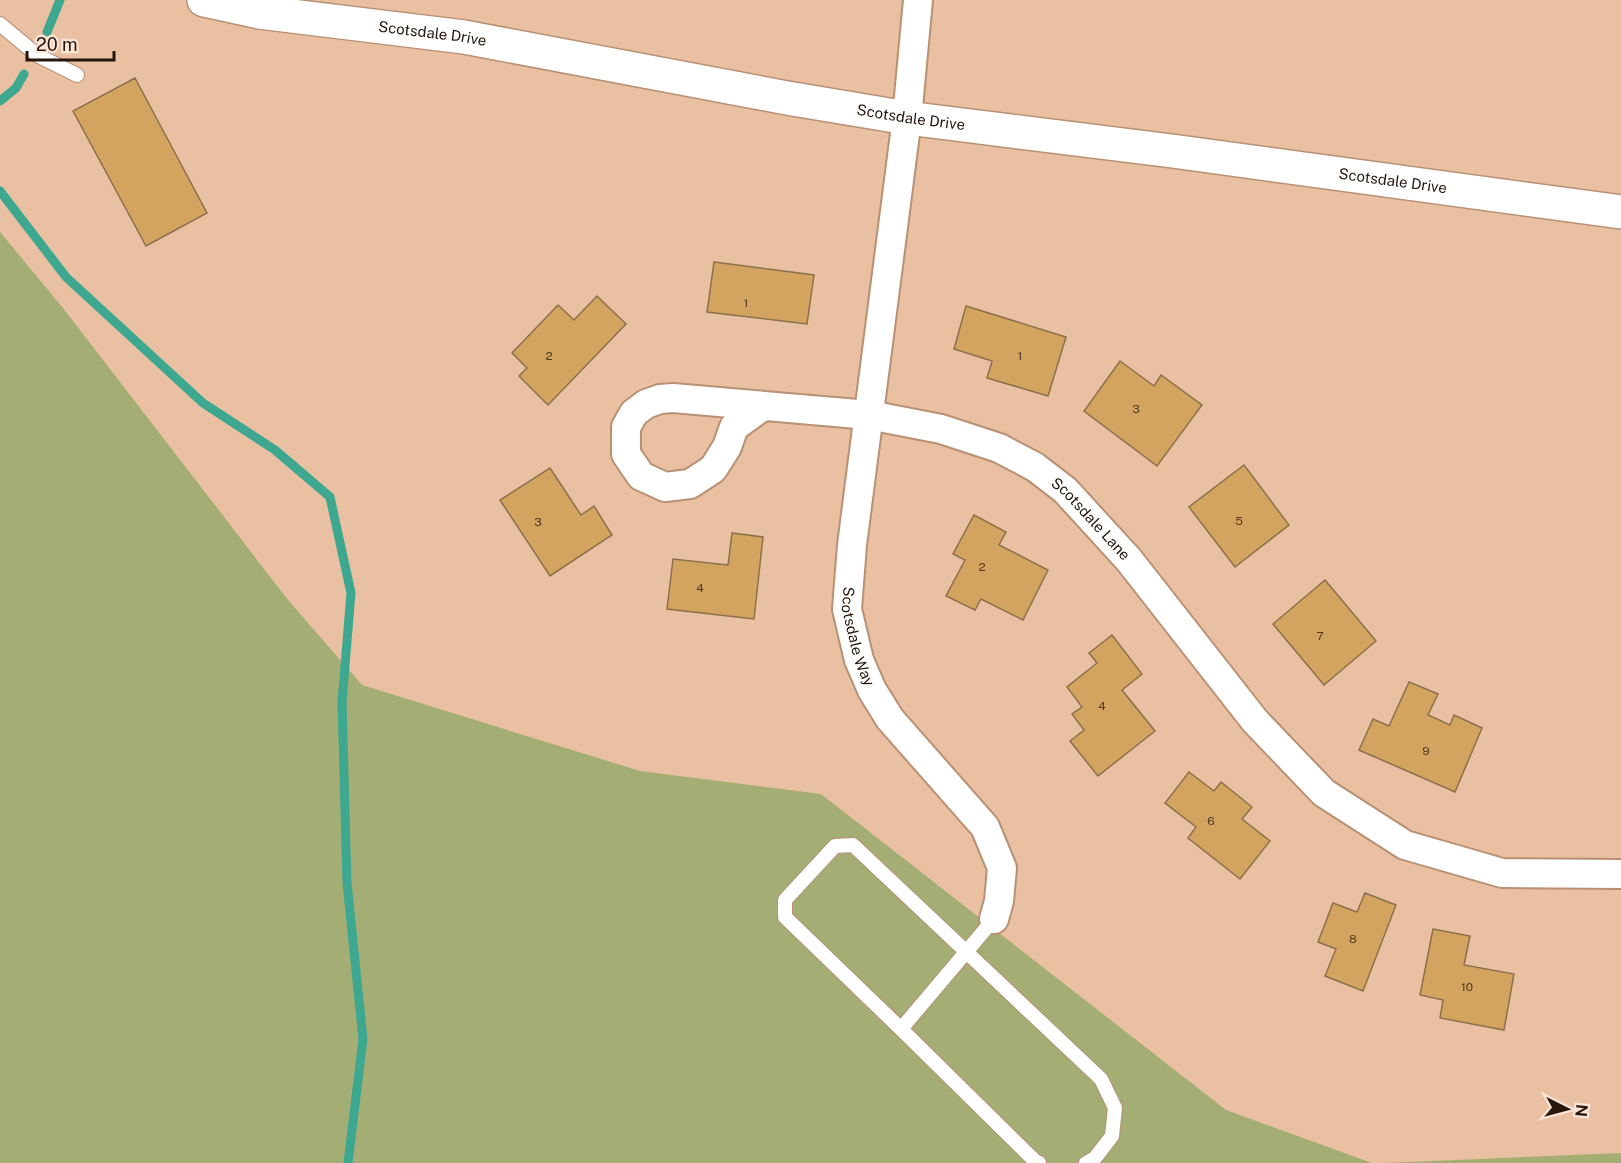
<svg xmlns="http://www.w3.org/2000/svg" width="1621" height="1163" font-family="'Public Sans',sans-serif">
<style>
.green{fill:#a4ad74}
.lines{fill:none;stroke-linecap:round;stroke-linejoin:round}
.stream{stroke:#3ea790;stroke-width:9}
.building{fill:#d2a460;stroke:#8b714b;stroke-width:1.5}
.lane-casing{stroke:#b89074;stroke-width:16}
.street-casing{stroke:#b89074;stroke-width:32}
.secondary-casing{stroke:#b89074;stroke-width:36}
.lane{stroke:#fff;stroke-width:14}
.street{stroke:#fff;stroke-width:28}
.secondary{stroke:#fff;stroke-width:33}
.labels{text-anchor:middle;stroke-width:4.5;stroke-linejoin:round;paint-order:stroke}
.number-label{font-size:12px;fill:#513a21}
.street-label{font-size:15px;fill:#26160c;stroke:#fbe5d6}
</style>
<rect width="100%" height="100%" fill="#eac0a2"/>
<path class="green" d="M 0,232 L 63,308 L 288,600 L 362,685 L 640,771 L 821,794 L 1226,1110 L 1372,1163 L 0,1163 Z
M 1621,1153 L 1621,1163 L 1384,1163 Z"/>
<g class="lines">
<path class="stream" d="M 47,32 L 60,0
M 0,101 L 16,88 L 24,74
M 0,191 L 66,277 L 203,403 L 275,450 L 330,497 L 351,593 L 342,702 L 347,883 L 363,1039 L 348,1163"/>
</g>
<path class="building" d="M 135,78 L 207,213 L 146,246 L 73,111 Z
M 714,262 L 814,275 L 807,324 L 707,312 Z
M 597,296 L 626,324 L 548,405 L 519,376 L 527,368 L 512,353 L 558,305 L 574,320 Z
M 966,306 L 1066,337 L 1048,396 L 987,378 L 992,361 L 954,349 Z
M 1120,361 L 1154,386 L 1161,375 L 1202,405 L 1157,466 L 1084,411 Z
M 1244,465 L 1289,525 L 1235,567 L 1189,507 Z
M 550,468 L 581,515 L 594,506 L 612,535 L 550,576 L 500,500 Z
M 974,515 L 1006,532 L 999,545 L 1048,570 L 1023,620 L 981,599 L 975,610 L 946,596 L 965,560 L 953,554 Z
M 732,533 L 763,537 L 754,619 L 667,609 L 673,559 L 728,565 Z
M 1325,580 L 1376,641 L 1324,685 L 1273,624 Z
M 1112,635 L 1142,674 L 1122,690 L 1155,731 L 1098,776 L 1070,741 L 1084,730 L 1072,714 L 1082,707 L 1067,687 L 1097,663 L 1089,653 Z
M 1409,682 L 1438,694 L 1428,715 L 1450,725 L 1454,715 L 1482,728 L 1455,792 L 1359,750 L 1373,719 L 1389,726 Z
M 1189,772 L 1214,791 L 1221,782 L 1252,807 L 1242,819 L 1270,841 L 1240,879 L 1188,838 L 1196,827 L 1165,803 Z
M 1365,893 L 1396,905 L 1363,991 L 1325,976 L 1336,949 L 1318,942 L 1333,903 L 1357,912 Z
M 1433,929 L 1470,936 L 1464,965 L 1514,974 L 1504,1030 L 1440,1018 L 1443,1000 L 1420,995 Z"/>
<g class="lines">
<defs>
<path id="lane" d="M 0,24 L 37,55 L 77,75
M 901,1029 L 994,919
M 1039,1163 L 1036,1162 L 901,1029 L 785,917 L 785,900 L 835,846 L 853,845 L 1101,1079 L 1115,1108 L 1112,1136 L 1095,1158 L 1086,1163"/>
<g id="street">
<path id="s1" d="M 918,0 L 907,118 L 852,545 L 847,609 L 859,660 L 872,690 L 890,719 L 985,827 L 1002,868 L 999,901 L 994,919"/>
<path id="s2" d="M 763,406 L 734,427 L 727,447 L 713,469 L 690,484 L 665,487 L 641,476 L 626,454 L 626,427 L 634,413 L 646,404 L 660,399 L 673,398 L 869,415 L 941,429 L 999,448 L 1035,467 L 1065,490 L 1129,560 L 1255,721 L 1324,793 L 1405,845 L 1502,873 L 1621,874"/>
</g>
<g id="secondary">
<path id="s3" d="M 204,0 L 259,12 L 464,37 L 787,98 L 907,118 L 1172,151 L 1621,212"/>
</g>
</defs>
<use href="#lane" class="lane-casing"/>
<use href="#street" class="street-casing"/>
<use href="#secondary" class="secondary-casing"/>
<use href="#lane" class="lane"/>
<use href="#street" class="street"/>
<use href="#secondary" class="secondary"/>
</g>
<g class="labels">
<g class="number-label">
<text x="746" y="307">1</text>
<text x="549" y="360">2</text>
<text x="1020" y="360">1</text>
<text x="1136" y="413">3</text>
<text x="1239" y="525">5</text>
<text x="538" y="526">3</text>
<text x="982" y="571">2</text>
<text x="700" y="592">4</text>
<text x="1320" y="640">7</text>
<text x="1102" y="710">4</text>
<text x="1426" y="755">9</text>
<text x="1211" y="825">6</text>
<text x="1353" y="943">8</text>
<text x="1467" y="991">10</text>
</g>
<g class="street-label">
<text dy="5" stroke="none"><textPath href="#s3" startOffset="231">Scotsdale Drive</textPath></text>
<text dy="5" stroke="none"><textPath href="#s3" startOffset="717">Scotsdale Drive</textPath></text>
<text dy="5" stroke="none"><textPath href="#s3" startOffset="1203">Scotsdale Drive</textPath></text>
<text dy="5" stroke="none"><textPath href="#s2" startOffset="723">Scotsdale Lane</textPath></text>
<text dy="5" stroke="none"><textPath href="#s1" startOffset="642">Scotsdale Way</textPath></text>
</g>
</g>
<g transform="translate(1567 1109) rotate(96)" stroke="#fbe5d6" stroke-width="4.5" paint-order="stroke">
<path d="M0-4.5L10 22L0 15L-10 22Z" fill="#26160c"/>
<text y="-9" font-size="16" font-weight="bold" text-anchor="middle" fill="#26160c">N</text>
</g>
<path d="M27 51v9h87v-9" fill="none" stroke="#26160c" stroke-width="3"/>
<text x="36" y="51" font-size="18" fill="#26160c" stroke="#fbe5d6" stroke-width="4.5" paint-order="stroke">20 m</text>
</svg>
